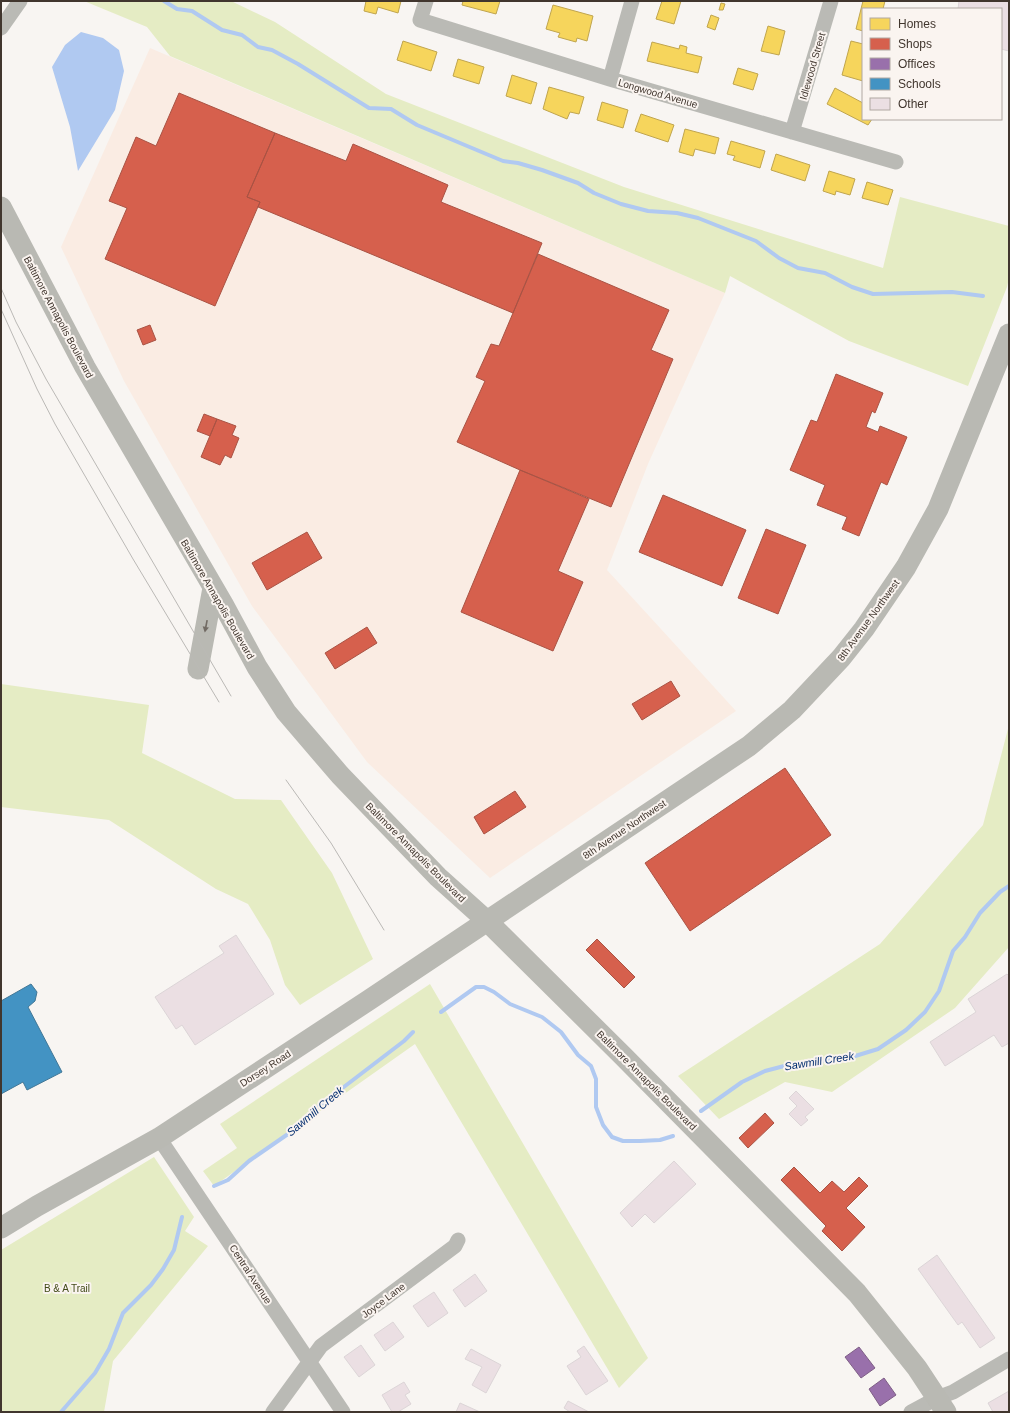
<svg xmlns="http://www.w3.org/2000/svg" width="1010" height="1413" font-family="Helvetica,sans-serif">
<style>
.built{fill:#faece3}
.green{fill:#e5ecc4}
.water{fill:#b0c9f1}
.homes{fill:#f6d55c;stroke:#c0a54e}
.shops{fill:#d6604d;stroke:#a95344}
.offices{fill:#9970ab;stroke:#7f5f86}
.schools{fill:#4393c3;stroke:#427796}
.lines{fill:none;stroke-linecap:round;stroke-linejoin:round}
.stream{stroke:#b0c9f1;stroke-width:4}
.building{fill:#ebdfe3;stroke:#dcd5d7}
.street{stroke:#babab5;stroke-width:15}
.secondary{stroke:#b9b9b3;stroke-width:21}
.tram{stroke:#bbb9b6;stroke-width:1}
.oneway{fill:#716a63}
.labels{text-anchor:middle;stroke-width:4;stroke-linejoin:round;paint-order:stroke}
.street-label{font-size:10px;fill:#41362e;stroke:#faf4f0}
.park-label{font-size:10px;fill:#424b18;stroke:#faf4f0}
.water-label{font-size:11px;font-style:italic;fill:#002c6e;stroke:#faf4f0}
</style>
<rect width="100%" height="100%" fill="#f8f5f2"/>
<path class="built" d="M 150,48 L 725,293 L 648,464 L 607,570 L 736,711 L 490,878 L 367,762 L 252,606 L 124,381 L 61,247 Z"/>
<path class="green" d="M 84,1 L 231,1 L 275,22 L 386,94 L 624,187 L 883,268 L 900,197 L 1009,226 L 1009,278 L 1007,287 L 968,386 L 849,341 L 730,276 L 725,293 L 170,56 L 147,27 Z
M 1,684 L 149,705 L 142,753 L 235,799 L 281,800 L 332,873 L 373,959 L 300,1005 L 285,985 L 270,940 L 248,904 L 216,889 L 109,820 L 1,807 Z
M 1009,725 L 1009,947 L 955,1008 L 832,1092 L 785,1082 L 719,1119 L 678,1076 L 880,944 L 983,825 Z
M 430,984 L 648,1358 L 619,1388 L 415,1044 L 214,1186 L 203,1171 L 237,1148 L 220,1124 Z
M 154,1157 L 194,1217 L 185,1231 L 208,1246 L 113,1361 L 104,1412 L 1,1412 L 1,1250 Z"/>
<path class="water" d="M 81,32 L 103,38 L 119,50 L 124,71 L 115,110 L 78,171 L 70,127 L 52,67 L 65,45 Z"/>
<path class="homes" d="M 366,1 L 401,1 L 398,13 L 378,7 L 376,14 L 364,11 Z
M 463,1 L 500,1 L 496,14 L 462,5 Z
M 662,1 L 681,1 L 674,24 L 656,19 Z
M 863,1 L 885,1 L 883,9 L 863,9 L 863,31 L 856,29 Z
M 721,3 L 725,4 L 723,10 L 719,10 Z
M 553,5 L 593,16 L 587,41 L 577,38 L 576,42 L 558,37 L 560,33 L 546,29 Z
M 711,15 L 719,18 L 715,30 L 707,27 Z
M 768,26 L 785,31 L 779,55 L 761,51 Z
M 403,41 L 437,52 L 431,71 L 397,60 Z
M 851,41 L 863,44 L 863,81 L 842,75 Z
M 652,42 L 679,49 L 680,45 L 687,47 L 686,53 L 702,57 L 698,73 L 647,61 Z
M 458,59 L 484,67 L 479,84 L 453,76 Z
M 738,68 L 758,74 L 753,90 L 733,84 Z
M 512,75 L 537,83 L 531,104 L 506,96 Z
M 549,87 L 584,97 L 579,114 L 570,112 L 567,119 L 543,109 Z
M 835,88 L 863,103 L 863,119 L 872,119 L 868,125 L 827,104 Z
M 602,102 L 628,110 L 623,128 L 597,120 Z
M 641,114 L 674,125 L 668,142 L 635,131 Z
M 685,129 L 719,138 L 715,154 L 695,149 L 693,156 L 679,152 Z
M 731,141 L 765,151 L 760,168 L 733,160 L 735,156 L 727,154 Z
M 776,154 L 810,165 L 805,181 L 771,170 Z
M 829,171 L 855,179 L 850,195 L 836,191 L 835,195 L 823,191 Z
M 867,182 L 893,190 L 888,205 L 862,198 Z"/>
<path class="shops" d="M 179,93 L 275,133 L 247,197 L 260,202 L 215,306 L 105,259 L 127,208 L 109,201 L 136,137 L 156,146 Z
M 275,133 L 346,161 L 353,144 L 448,185 L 441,202 L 542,243 L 513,313 L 258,207 L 260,202 L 247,197 Z
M 538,254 L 669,310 L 651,350 L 673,359 L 611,507 L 520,470 L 457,442 L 485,381 L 476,377 L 491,344 L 499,346 Z
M 150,325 L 156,340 L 143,345 L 137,330 Z
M 836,374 L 883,393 L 875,413 L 872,411 L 866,427 L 878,432 L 880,426 L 907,437 L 887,485 L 881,482 L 859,536 L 842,529 L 847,517 L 817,505 L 825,485 L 790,470 L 811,420 L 817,422 Z
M 204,414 L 217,419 L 210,436 L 197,431 Z
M 217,419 L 236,426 L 232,435 L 239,438 L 231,458 L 225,455 L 220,465 L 201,457 Z
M 520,470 L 589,499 L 558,571 L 583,582 L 553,651 L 461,612 Z
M 663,495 L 746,530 L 722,586 L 639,552 Z
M 766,529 L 806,545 L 778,614 L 738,598 Z
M 307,532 L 322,558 L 267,590 L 252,563 Z
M 367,627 L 377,643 L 335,669 L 325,653 Z
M 671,681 L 680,696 L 642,720 L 632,704 Z
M 785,768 L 831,835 L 690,931 L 645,863 Z
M 515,791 L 526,807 L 484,834 L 474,817 Z
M 597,939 L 635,977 L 624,988 L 586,950 Z
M 765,1113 L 774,1123 L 748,1148 L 739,1138 Z
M 794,1167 L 820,1193 L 832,1181 L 844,1192 L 859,1177 L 868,1186 L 846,1208 L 865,1227 L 842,1251 L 822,1231 L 826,1226 L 781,1180 Z"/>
<path class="offices" d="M 859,1347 L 875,1368 L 861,1378 L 845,1357 Z
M 884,1378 L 896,1395 L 880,1406 L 869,1389 Z"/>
<path class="schools" d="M 31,984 L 37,992 L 35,1001 L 28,1007 L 62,1072 L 27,1090 L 23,1082 L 1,1094 L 1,1001 Z"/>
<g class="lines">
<path class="stream" d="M 164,1 L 177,9 L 192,11 L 222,30 L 242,35 L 258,47 L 272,50 L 298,64 L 369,108 L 391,109 L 417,125 L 503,161 L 518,163 L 542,170 L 578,183 L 594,193 L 621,204 L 648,211 L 677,213 L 698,218 L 756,241 L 779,258 L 798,268 L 825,273 L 852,287 L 873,294 L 952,292 L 983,296
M 441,1012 L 476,987 L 484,987 L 494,992 L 510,1004 L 542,1017 L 561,1032 L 578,1055 L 591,1066 L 596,1079 L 596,1107 L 603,1125 L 612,1137 L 623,1141 L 640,1141 L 660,1140 L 673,1136
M 701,1111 L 742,1082 L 765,1071 L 788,1065 L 852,1057 L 878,1049 L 906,1030 L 925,1012 L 939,991 L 953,951 L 965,937 L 980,913 L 1000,892 L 1009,886
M 214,1186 L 228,1180 L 249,1161 L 288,1134 L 315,1109 L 404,1041 L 413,1032
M 61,1412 L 95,1373 L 109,1349 L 123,1313 L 151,1285 L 163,1269 L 174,1250 L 182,1217"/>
</g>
<path class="building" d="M 959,1 L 1009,1 L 1009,51 L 1001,49 L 1001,9 L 958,9 Z
M 236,935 L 274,994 L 195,1045 L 182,1025 L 176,1029 L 155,997 L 224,953 L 219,946 Z
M 1007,974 L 1009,976 L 1009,1043 L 1002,1047 L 994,1035 L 945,1066 L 930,1042 L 976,1012 L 968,999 Z
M 796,1091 L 814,1109 L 805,1117 L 808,1120 L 801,1126 L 789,1114 L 797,1106 L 789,1098 Z
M 674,1161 L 696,1184 L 654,1223 L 645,1214 L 632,1227 L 620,1213 Z
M 937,1255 L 995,1338 L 980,1348 L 962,1322 L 958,1325 L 918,1269 Z
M 475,1274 L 487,1291 L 465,1307 L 453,1290 Z
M 434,1292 L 448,1313 L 428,1327 L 413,1306 Z
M 393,1322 L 404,1337 L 385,1351 L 374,1335 Z
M 361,1345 L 375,1365 L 359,1377 L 344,1357 Z
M 584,1346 L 608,1381 L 586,1395 L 567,1366 L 581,1357 L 577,1351 Z
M 471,1349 L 501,1365 L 486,1393 L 472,1385 L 482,1367 L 465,1359 Z
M 404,1382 L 410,1392 L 405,1395 L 411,1404 L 398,1412 L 392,1412 L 382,1395 Z
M 1009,1391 L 1009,1412 L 993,1412 L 988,1403 Z
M 568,1401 L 589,1412 L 570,1412 L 564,1408 Z
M 460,1403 L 480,1412 L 456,1412 Z"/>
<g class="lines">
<path class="street" d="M 426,1 L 420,20 L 610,79 L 896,162
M 1,28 L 20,1
M 610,79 L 632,1
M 792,132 L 831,1
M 159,1138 L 343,1412
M 273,1412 L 321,1346 L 455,1246 L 458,1240
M 911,1412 L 937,1398 L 953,1392 L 1009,1359"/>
<path class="secondary" d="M 1,207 L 85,367 L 223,604 L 257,667 L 286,712 L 340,775 L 438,877 L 487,921 L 623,1056 L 857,1293 L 917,1368 L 946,1412
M 198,669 L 213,588
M 1,1228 L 37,1206 L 159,1138 L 369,1000 L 749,746 L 792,710 L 841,658 L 864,629 L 906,567 L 938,509 L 1009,334"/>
<path class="tram" d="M 1,288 L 16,322 L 46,379 L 231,696
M 1,309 L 37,389 L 55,424 L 133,559 L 219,702
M 286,780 L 331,843 L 384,930"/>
</g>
<defs><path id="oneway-solid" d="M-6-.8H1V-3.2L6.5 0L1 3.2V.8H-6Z"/></defs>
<use class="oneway" href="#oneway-solid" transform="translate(206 626) rotate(101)"/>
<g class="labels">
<g class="street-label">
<text transform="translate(812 66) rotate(-74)" y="4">Idlewood Street</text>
<text transform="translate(658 93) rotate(16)" y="4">Longwood Avenue</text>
<text transform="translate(59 317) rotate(62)" y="4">Baltimore Annapolis Boulevard</text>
<text transform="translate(218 599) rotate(60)" y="4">Baltimore Annapolis Boulevard</text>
<text transform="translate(868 620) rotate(-54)" y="4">8th Avenue Northwest</text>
<text transform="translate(624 829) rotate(-34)" y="4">8th Avenue Northwest</text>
<text transform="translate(416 852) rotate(45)" y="4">Baltimore Annapolis Boulevard</text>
<text transform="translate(265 1068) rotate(-33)" y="4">Dorsey Road</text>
<text transform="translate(647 1080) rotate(45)" y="4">Baltimore Annapolis Boulevard</text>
<text transform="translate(251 1274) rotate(57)" y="4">Central Avenue</text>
<text transform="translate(383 1300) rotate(-37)" y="4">Joyce Lane</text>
</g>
<g class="park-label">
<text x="67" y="1292">B &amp; A Trail</text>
</g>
<g class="water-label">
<text transform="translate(819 1061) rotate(-9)" y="4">Sawmill Creek</text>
<text transform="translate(315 1111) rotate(-40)" y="4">Sawmill Creek</text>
</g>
</g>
<rect width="1010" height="1413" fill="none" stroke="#41362e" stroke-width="4"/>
<rect x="862" y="8" width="140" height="112" fill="#faf4f0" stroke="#b0a8a2"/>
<rect x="870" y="18" width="20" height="12" fill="#f6d55c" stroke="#b0a8a2"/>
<text x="898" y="28" font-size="12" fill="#41362e">Homes</text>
<rect x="870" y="38" width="20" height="12" fill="#d6604d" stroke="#b0a8a2"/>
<text x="898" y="48" font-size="12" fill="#41362e">Shops</text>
<rect x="870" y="58" width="20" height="12" fill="#9970ab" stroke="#b0a8a2"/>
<text x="898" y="68" font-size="12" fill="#41362e">Offices</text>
<rect x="870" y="78" width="20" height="12" fill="#4393c3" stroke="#b0a8a2"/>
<text x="898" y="88" font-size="12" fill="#41362e">Schools</text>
<rect x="870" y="98" width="20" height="12" fill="#ebdfe3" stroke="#b0a8a2"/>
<text x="898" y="108" font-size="12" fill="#41362e">Other</text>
</svg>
